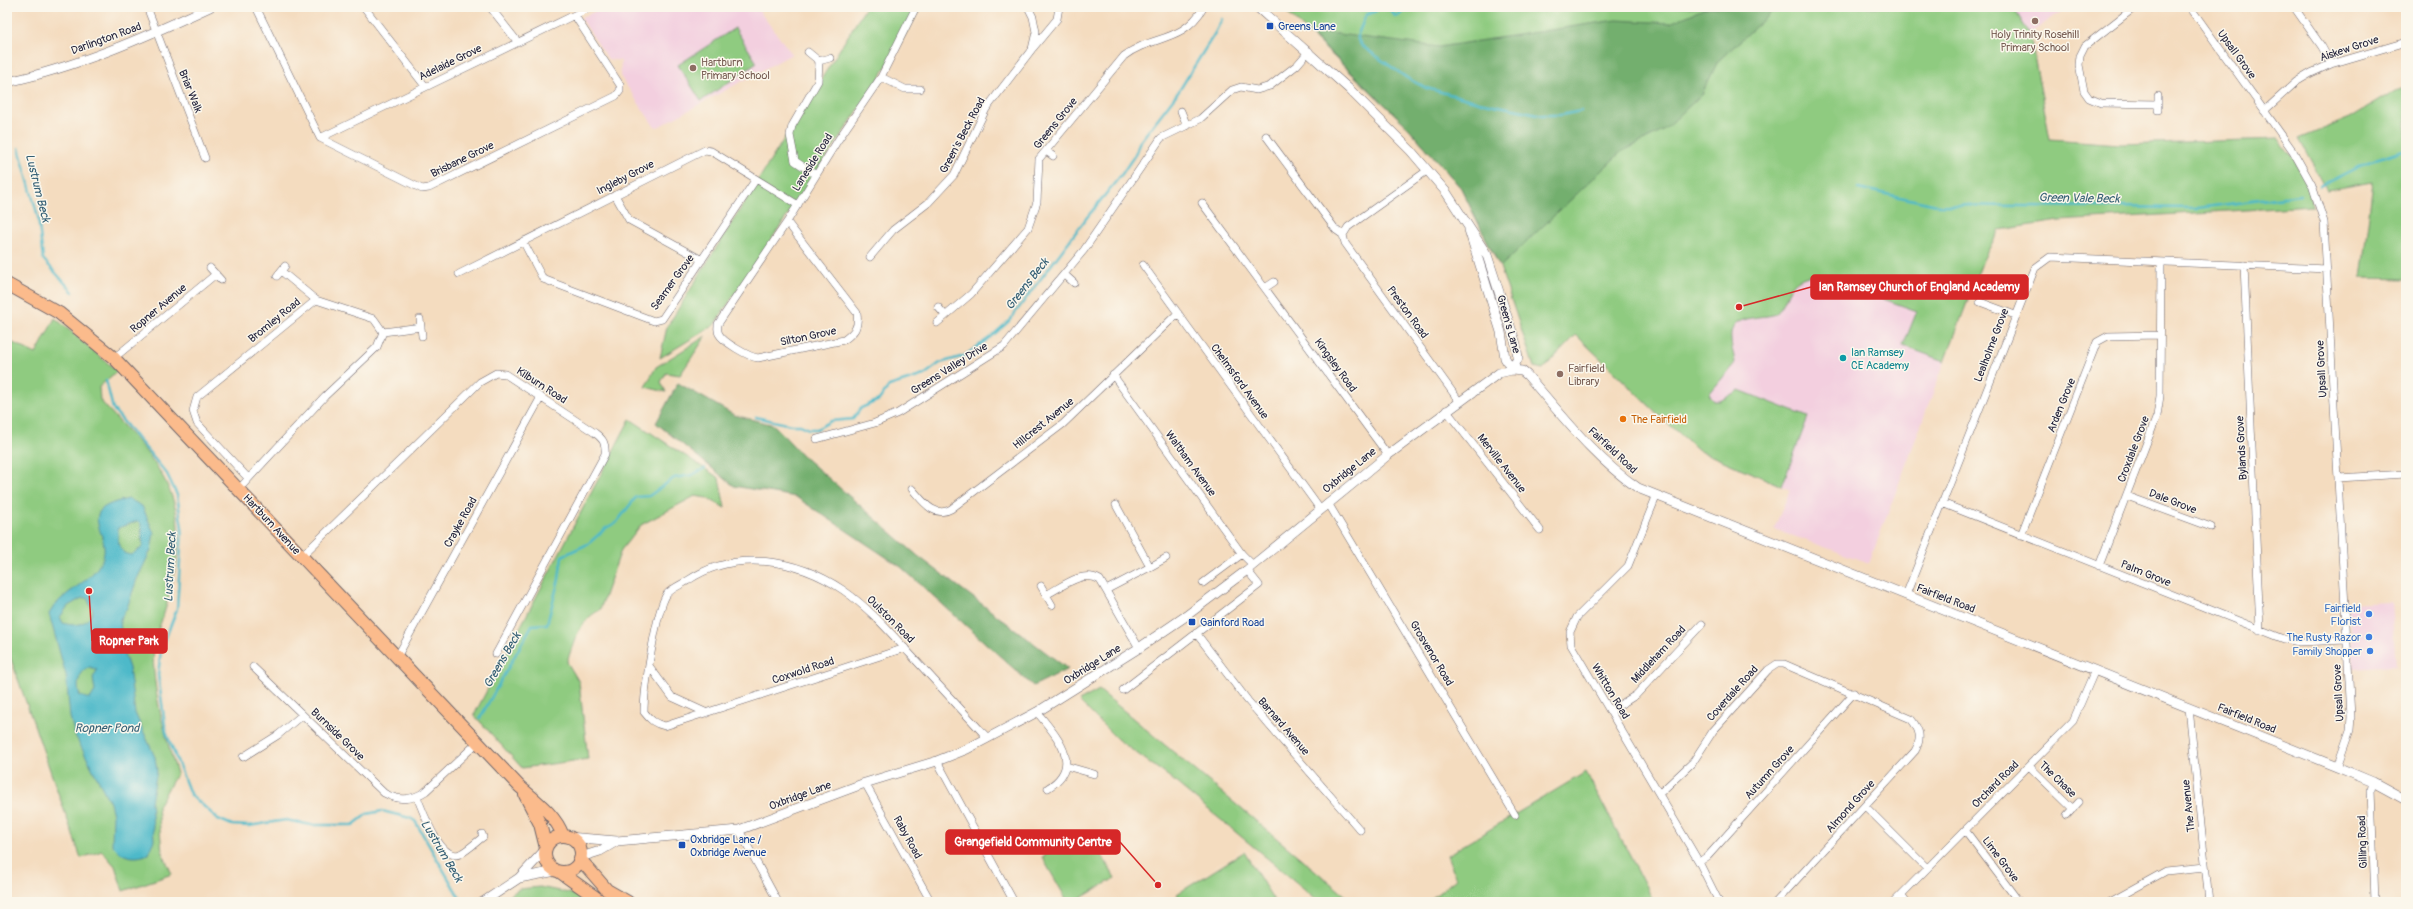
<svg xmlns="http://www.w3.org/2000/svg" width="2413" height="909" font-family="Pangolin,sans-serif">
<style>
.built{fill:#f3cfdf}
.green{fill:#8fcb80;stroke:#58765e}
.forest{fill:#73af6e;stroke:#4a6854}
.water{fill:#4db9c9;stroke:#386e82;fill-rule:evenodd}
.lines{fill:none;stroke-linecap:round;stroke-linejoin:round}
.stream{stroke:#4db9c9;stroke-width:2.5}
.minor-casing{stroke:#6c6369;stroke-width:8}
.tertiary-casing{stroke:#6c6369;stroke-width:10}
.primary-casing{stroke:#6c6369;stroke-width:14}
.minor{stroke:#fff;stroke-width:7}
.tertiary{stroke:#fff;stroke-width:9}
.primary{stroke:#fbbb8c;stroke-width:12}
.education-dot{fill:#8d6e63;stroke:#fbf7ec;stroke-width:1.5}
.transit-dot{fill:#1a4fb4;stroke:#fbf7ec;stroke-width:1.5}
.culture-dot{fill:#0f9aa8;stroke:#fbf7ec;stroke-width:1.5}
.food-dot{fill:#e8710a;stroke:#fbf7ec;stroke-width:1.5}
.shop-dot{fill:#3f7fe0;stroke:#fbf7ec;stroke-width:1.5}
.labels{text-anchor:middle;stroke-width:3;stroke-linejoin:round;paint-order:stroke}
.transit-label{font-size:11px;fill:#164399;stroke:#fbf7ec;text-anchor:start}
.education-label{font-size:11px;fill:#785e54;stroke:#fbf7ec;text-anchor:start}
.street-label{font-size:11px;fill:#22223b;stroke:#fbf7ec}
.culture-label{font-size:11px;fill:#0d838f;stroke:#fbf7ec;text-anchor:start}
.food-label{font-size:11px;fill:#c56008;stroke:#fbf7ec;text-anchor:start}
.shop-label{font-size:11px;fill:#366cbe;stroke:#fbf7ec;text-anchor:end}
.water-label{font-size:12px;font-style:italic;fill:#335e74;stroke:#fbf7ec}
.leader{fill:none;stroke:#d62828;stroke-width:1.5}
.callout-dot{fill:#d62828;stroke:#fbf7ec;stroke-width:1.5}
.callout{fill:#d62828;stroke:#d62828;stroke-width:1.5}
.callout-label{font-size:12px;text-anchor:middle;font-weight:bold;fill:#fff}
</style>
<rect width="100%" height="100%" fill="#fbf7ec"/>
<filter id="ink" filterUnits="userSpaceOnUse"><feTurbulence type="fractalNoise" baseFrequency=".025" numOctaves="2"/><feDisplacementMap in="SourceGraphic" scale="8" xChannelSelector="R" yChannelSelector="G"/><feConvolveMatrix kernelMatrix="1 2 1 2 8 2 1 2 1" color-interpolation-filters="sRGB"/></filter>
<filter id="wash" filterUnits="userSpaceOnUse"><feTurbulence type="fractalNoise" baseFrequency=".012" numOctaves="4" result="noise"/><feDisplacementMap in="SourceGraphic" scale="16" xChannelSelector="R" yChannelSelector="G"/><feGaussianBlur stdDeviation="0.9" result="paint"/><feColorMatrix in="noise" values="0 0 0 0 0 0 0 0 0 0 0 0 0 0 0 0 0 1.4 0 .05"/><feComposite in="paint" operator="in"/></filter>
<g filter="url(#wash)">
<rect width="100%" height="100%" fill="#f4dcbf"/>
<path class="built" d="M 604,7 L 756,7 L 792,54 L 658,127 L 654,126 L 620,76 L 621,61 L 608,59 L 581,18 Z
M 1786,7 L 2068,7 L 2029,34 L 1983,260 L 1869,563 L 1774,529 L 1790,490 L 1700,451 L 1664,420 L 1576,335 L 1543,369 L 1534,367 L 1500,267 Z
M 2391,602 L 2396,666 L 2354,669 L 2348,604 Z"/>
<path class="green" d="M 866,7 L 921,7 L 879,79 L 714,325 L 660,358 L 667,327 Z
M 1281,7 L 2013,7 L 2030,35 L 2050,139 L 2120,144 L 2279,139 L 2304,173 L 2313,206 L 2059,221 L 1999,230 L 1983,260 L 1945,361 L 1903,346 L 1917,311 L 1861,291 L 1860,294 L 1823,279 L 1818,274 C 1784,279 1793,294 1776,314 C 1763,319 1733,314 1731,334 C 1730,343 1734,354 1735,363 L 1709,394 L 1714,401 L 1720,401 L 1739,390 L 1808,417 L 1782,486 L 1700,451 L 1664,420 L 1576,335 L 1543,369 L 1534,367 L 1500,267 L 1461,188 L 1404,123 Z
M 735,28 L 757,63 L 701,101 L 678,65 Z
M 2406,87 L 2406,279 L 2361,278 L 2373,182 L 2327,190 L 2299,139 L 2350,118 L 2396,90 Z
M 55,318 L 117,371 L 99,387 L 100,400 C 125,429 157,457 171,494 C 185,530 176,571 166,607 C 163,619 157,630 155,642 C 148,675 166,740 177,773 L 158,806 L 162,852 L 172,874 L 123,891 L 115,866 L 102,851 L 81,858 L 7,648 L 7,340 L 36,354 Z
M 706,336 L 680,375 L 666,373 L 661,382 L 666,392 L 645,387 L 656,367 Z
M 630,419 L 719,478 L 725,508 L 707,498 L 695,496 L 641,525 L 621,550 L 600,610 C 579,620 574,642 567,662 L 579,682 L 588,759 L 522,768 L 474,715 Z
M 1099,690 L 1353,902 L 1320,902 L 1168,776 L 1117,739 L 1079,701 Z
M 1586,772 L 1654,902 L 1427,902 L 1456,879 L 1447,855 Z
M 1088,831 L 1115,878 L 1074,902 L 1068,902 L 1042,857 Z
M 1244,852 L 1275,902 L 1182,902 L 1177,894 Z
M 540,887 L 573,894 L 585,902 L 500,902 L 519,889 Z"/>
<path class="forest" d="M 1708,7 L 1786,7 L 1774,10 L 1718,61 L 1702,94 L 1663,131 L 1621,152 L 1500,267 L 1461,188 L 1404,123 L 1307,30 L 1439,47 L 1616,20 L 1670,23 Z
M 678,383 L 734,415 L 774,425 L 802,455 L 918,556 L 1068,669 L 1033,686 L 901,567 L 796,497 L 734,486 L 656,423 Z"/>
<path class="water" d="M 129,499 L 142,506 L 154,533 L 151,550 L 137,579 L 127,608 L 120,619 L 122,648 L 129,668 L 135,713 L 155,757 L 157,771 L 151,802 L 154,840 L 148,854 C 135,860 120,857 112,844 L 113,815 L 110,803 L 75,735 L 70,717 L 66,675 L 49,614 C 61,591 91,584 102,560 C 114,533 70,510 129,499 ZM 138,521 L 141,524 L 143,547 L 131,555 C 117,553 118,539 118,528 ZM 82,598 L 87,598 L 93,611 C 88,625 75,627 63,623 L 60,617 L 68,606 ZM 90,667 L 97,670 L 93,678 L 95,691 L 90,699 L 80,696 C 76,685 78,672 90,667 Z"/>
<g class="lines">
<path class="stream" d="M 1378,7 L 1376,11 L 1366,15 L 1358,34 L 1358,40 L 1362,46 L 1407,78 L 1426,88 L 1479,102 L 1543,115 L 1561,115 L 1581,111
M 1388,7 L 1395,16 L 1398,16 L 1408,7
M 19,148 L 38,217 L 43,259 L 73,292
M 2320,186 L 2368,162 L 2406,149
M 1858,188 L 1937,205 L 2197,208 L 2300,195
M 106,380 L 113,409 L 167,474 L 177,495 L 182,528 L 177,609 L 161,650 L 158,675 L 166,732 L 190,794 L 218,819 L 232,825 L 249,826 L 286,820 L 311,825 L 353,825 L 367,814 L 382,811 L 410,818 L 415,821 L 462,902
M 756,417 L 791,425 L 800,425 L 809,429 L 817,429 L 831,421 L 853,419 L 861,408 L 879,400 L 889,386 L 924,375 L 940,363 L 964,356 L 991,337 L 1009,321 L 1088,216 L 1122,174 L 1136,153 L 1139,143 L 1179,91 L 1215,33 L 1222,19
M 480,718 L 532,625 L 547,624 L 559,579 L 562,556 L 588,544 L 606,528 L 617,522 L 636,497 L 649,496 L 674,478 L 692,475 L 705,468"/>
</g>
</g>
<g filter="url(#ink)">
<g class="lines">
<defs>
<path id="minor" d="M 147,7 L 205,158
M 256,7 L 320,138 L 422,189 L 429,188 L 616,96 L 620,91 L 620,85 L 575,16
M 364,7 L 425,86
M 490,7 L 517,41
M 2135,7 L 2085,46 L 2080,56 L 2079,65 L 2084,91 L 2089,98 L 2101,103 L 2158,104
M 2190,7 L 2293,151 L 2312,185 L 2324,222 L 2351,717 L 2350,730 L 2337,767
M 2294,7 L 2322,47 L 2331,64
M 1033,48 L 1057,19 L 1059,7
M 808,52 L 819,61 L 818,81 L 792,126 L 790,135 L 795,161 L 816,175
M 819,61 L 830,58
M 881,77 L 905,89 L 920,89
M 2158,96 L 2158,110
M 1181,111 L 1187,126
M 2264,111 L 2296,82 L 2311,73 L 2331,64 L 2406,42
M 1266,136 L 1336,230 L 1343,235 L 1345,243 L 1459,401
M 320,138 L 591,7
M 1046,151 L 1053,156
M 615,195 L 629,220 L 702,260
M 1202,203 L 1388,455
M 787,222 L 857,313 C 859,327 855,332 844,340 L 758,358 C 749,357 723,342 719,334 C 717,331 718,328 718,324 L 787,222 L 838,140 L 881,77 L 916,7
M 1343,235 L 1348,227 L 1428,170
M 523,241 L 543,279 L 654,321 L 662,319 L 756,179
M 870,257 L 893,230 L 928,203 L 954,175 L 986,109 L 1032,49 L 1036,32 L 1033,17 L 1028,7
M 1143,265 L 1320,509
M 2244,265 L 2260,630
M 210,268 L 221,280
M 281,271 L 316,300
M 459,274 L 705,150 L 711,151 L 798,205
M 1064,274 L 1074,283
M 277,276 L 285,266
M 1265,288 L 1274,282
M 1980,302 L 2015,315
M 938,307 L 945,315
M 420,319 L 422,336
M 937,323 L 971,294 L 1028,228 L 1037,202 L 1039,159 L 1124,56 C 1153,34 1182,44 1204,7
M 383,332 L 421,327
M 114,358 L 216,274
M 1113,375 L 1242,554 L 1252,564
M 1446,410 L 1540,530
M 817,439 L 875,423 L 898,413 L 1004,346 L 1084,250 L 1161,138 L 1200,119 L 1232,90 L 1241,87 L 1257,90 L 1270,86 L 1297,65 L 1309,51
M 2338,478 L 2406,474
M 239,489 L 325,396 L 377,347 L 383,332 L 374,319 L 316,300 L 197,397 L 193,411 L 197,423 L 248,478
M 912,489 C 922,500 934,519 951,509 L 1063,424 L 1178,313
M 2127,496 L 2211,527
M 1656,497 L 1628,566 L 1577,617 L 1570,632 L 1571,645 L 1699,862 L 1719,902
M 1328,503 L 1515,815
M 1942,503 L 2284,639 L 2299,642 L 2346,640
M 2021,535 L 2097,342 L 2108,336 L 2159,335
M 302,556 L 480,382 L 496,373 L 505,374 L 595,433 C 603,439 606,443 605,454 L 496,654
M 2099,566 L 2157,416 L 2160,396 L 2161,263
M 1150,567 L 1166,558
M 1203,583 L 1242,554
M 1041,586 L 1052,605
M 1106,590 L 1150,567 L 1116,505
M 1046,595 C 1062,587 1082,569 1100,580 L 1139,648
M 1906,595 L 2035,268 L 2050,257 L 2327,269
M 1196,633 L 1248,701 L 1360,830
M 905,648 L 665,726 C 655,724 650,720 644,712 C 644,690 656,610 667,594 C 671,589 682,584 687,581 C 735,548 797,559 843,590 C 869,608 889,631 910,654 C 934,680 958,706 982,732 L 988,738
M 397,657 L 541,397
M 253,667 L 384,793 C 399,801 411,801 426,791 L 478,742
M 650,667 L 672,697 L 707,713
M 1123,690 L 1259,585 L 1247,570
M 2189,708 L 2209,902
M 1610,711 L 1636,695 L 1702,624
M 1037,712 C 1056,736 1085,765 1048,788
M 243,757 L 278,735 L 302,715
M 937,761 L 1014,902
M 1066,766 L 1094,774
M 2029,766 L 2073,809
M 2373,782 L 2371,790 L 2375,902
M 865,783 L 931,902
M 1659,794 L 1693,762 L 1713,731 L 1768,670 L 1777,664 L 1784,664 L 1911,719 C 1920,730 1922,738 1915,751 L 1776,902
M 417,797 C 423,811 440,862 460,854 C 468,850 476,842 483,837 L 482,834
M 1865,806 L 1927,868
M 2067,815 L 2079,802
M 739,830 L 778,902
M 1965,830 L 2019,902
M 1699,862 L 1708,856 L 1854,693
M 1901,895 L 1906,902
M 1894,902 L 2073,721 L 2095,670
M 2110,902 L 2166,871 L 2205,867"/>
<path id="tertiary" d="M 1257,7 L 1349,89 L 1411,151 L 1446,192 L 1487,255 L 1516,344 L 1518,358 L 1512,370
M 7,82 C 78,67 145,37 210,7
M 1469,230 L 1501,332 L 1505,358 L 1512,370
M 568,837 L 617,841 L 739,830 L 865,783 L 937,761 L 967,749 L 1037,712 L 1139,648 L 1186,616 L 1247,570 L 1388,455 L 1499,373 L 1512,370 L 1522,371 L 1527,375 C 1562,415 1594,458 1638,488 L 2337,767 L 2373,782 L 2406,800
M 581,857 L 600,851 L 617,841
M 519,878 L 556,871
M 483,902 L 519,878 L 545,850"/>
<path id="primary" d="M 7,284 L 59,313 L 114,358 L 519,786 C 535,800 556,815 563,836
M 525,795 L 540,824 L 546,848
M545 854a18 18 0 1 1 36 0a18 18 0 1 1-36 0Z
M 580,859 L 607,890 L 628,902
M 560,872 L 602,902"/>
</defs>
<use href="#minor" class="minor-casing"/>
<use href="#tertiary" class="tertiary-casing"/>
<use href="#primary" class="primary-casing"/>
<use href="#minor" class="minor"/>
<use href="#tertiary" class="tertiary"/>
<use href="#primary" class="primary"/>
</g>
</g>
<g class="education-dot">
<circle cx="2035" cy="21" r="4"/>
<circle cx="693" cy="68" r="4"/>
<circle cx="1560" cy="374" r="4"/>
</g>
<g class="transit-dot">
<rect x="1266" y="22" width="8" height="8" rx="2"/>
<rect x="1188" y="618" width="8" height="8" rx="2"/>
<rect x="678" y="841" width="8" height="8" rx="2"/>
</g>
<circle class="culture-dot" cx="1843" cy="358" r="4"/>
<circle class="food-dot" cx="1623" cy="419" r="4"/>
<g class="shop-dot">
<circle cx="2369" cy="614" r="4"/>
<circle cx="2369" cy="637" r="4"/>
<circle cx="2370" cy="651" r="4"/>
</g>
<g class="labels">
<g class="transit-label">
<text x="1278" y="30">Greens Lane</text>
<text x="1200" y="626">Gainford Road</text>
<text x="690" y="843">Oxbridge Lane /<tspan x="690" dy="13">Oxbridge Avenue</tspan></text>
</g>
<g class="education-label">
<text x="2035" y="38" text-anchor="middle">Holy Trinity Rosehill<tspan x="2035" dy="13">Primary School</tspan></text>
<text x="701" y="66">Hartburn<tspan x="701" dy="13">Primary School</tspan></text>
<text x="1568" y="372">Fairfield<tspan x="1568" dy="13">Library</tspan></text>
</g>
<g class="street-label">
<text transform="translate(106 38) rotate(-20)" y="4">Darlington Road</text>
<text transform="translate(2349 48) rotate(-18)" y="4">Aiskew Grove</text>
<text transform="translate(2237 54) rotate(54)" y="4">Upsall Grove</text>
<text transform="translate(450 62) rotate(-26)" y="4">Adelaide Grove</text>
<text transform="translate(191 91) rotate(68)" y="4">Briar Walk</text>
<text transform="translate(1055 123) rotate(-51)" y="4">Greens Grove</text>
<text transform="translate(962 135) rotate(-62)" y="4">Green's Beck Road</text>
<text transform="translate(462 159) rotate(-26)" y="4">Brisbane Grove</text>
<text transform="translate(812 162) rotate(-58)" y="4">Laneside Road</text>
<text transform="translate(625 177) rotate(-27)" y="4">Ingleby Grove</text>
<text transform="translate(672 282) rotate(-54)" y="4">Seamer Grove</text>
<text transform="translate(158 308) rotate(-40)" y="4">Ropner Avenue</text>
<text transform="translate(1408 312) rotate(54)" y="4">Preston Road</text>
<text transform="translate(274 320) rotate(-39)" y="4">Bromley Road</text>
<text transform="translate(1509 324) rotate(74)" y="4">Green's Lane</text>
<text transform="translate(808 336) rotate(-12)" y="4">Silton Grove</text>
<text transform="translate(1991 345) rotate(-69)" y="4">Lealholme Grove</text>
<text transform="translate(1336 365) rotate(54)" y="4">Kingsley Road</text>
<text transform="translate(949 368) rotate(-32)" y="4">Greens Valley Drive</text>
<text transform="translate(2321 369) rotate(-93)" y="4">Upsall Grove</text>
<text transform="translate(1240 381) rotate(54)" y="4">Chelmsford Avenue</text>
<text transform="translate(542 385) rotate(33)" y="4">Kilburn Road</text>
<text transform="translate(2061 405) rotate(-68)" y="4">Arden Grove</text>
<text transform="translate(1043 423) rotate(-39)" y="4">Hillcrest Avenue</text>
<text transform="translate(2241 448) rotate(-93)" y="4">Bylands Grove</text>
<text transform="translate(2133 449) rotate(-69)" y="4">Croxdale Grove</text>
<text transform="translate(1613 450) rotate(43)" y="4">Fairfield Road</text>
<text transform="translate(1191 463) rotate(54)" y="4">Waltham Avenue</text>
<text transform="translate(1502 463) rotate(52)" y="4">Merville Avenue</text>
<text transform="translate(1349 470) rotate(-39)" y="4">Oxbridge Lane</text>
<text transform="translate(2173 501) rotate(21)" y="4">Dale Grove</text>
<text transform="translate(460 522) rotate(-61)" y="4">Crayke Road</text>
<text transform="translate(272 524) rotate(47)" y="4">Hartburn Avenue</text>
<text transform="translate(2146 573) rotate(22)" y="4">Palm Grove</text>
<text transform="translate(1946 598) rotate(21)" y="4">Fairfield Road</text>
<text transform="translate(891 619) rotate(45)" y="4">Oulston Road</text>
<text transform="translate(1432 653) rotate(59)" y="4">Grosvenor Road</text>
<text transform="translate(1658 654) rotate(-47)" y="4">Middleham Road</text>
<text transform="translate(1092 664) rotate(-32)" y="4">Oxbridge Lane</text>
<text transform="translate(803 670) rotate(-18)" y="4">Coxwold Road</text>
<text transform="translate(1611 691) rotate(59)" y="4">Whitton Road</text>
<text transform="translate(1732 693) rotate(-48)" y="4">Coverdale Road</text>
<text transform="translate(2338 693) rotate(-93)" y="4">Upsall Grove</text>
<text transform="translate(2247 718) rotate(22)" y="4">Fairfield Road</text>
<text transform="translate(1284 726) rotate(49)" y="4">Barnard Avenue</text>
<text transform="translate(338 734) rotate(44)" y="4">Burnside Grove</text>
<text transform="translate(1769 772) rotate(-48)" y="4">Autumn Grove</text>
<text transform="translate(2058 779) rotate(44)" y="4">The Chase</text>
<text transform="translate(1995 784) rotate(-45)" y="4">Orchard Road</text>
<text transform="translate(800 795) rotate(-20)" y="4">Oxbridge Lane</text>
<text transform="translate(1850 806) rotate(-48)" y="4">Almond Grove</text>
<text transform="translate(2188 806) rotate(-96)" y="4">The Avenue</text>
<text transform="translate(908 837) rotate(61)" y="4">Raby Road</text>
<text transform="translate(2362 842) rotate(-92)" y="4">Gilling Road</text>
<text transform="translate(2001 859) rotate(53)" y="4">Lime Grove</text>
</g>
<g class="culture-label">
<text x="1851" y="356">Ian Ramsey<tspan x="1851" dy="13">CE Academy</tspan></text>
</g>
<g class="food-label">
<text x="1631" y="423">The Fairfield</text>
</g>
<g class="shop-label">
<text x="2361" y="612">Fairfield<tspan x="2361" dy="13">Florist</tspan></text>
<text x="2361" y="641">The Rusty Razor</text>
<text x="2362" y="655">Family Shopper</text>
</g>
<g class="water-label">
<text transform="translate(38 188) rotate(76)" y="4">Lustrum Beck</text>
<text transform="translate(2079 198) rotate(1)" y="4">Green Vale Beck</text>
<text transform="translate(1027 284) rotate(-52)" y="4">Greens Beck</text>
<text transform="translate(170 567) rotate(-87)" y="4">Lustrum Beck</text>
<text transform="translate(502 660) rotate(-60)" y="4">Greens Beck</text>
<text x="107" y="732">Ropner Pond</text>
<text transform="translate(442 851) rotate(59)" y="4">Lustrum Beck</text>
</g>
</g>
<path class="leader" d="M1739 307L1811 287M89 591L92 641M1158 885L1120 842"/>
<g class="callout-dot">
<circle cx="1739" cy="307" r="4"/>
<circle cx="89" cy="591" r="4"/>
<circle cx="1158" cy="885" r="4"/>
</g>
<g class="callout">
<rect x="1811" y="275" width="217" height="24" rx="4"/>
<rect x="92" y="629" width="75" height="24" rx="4"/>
<rect x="946" y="830" width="174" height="24" rx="4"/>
</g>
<g class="callout-label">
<text x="1919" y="291">Ian Ramsey Church of England Academy</text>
<text x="129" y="645">Ropner Park</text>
<text x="1033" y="846">Grangefield Community Centre</text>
</g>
<rect width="2413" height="909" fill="none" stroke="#fbf7ec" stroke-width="24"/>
</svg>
